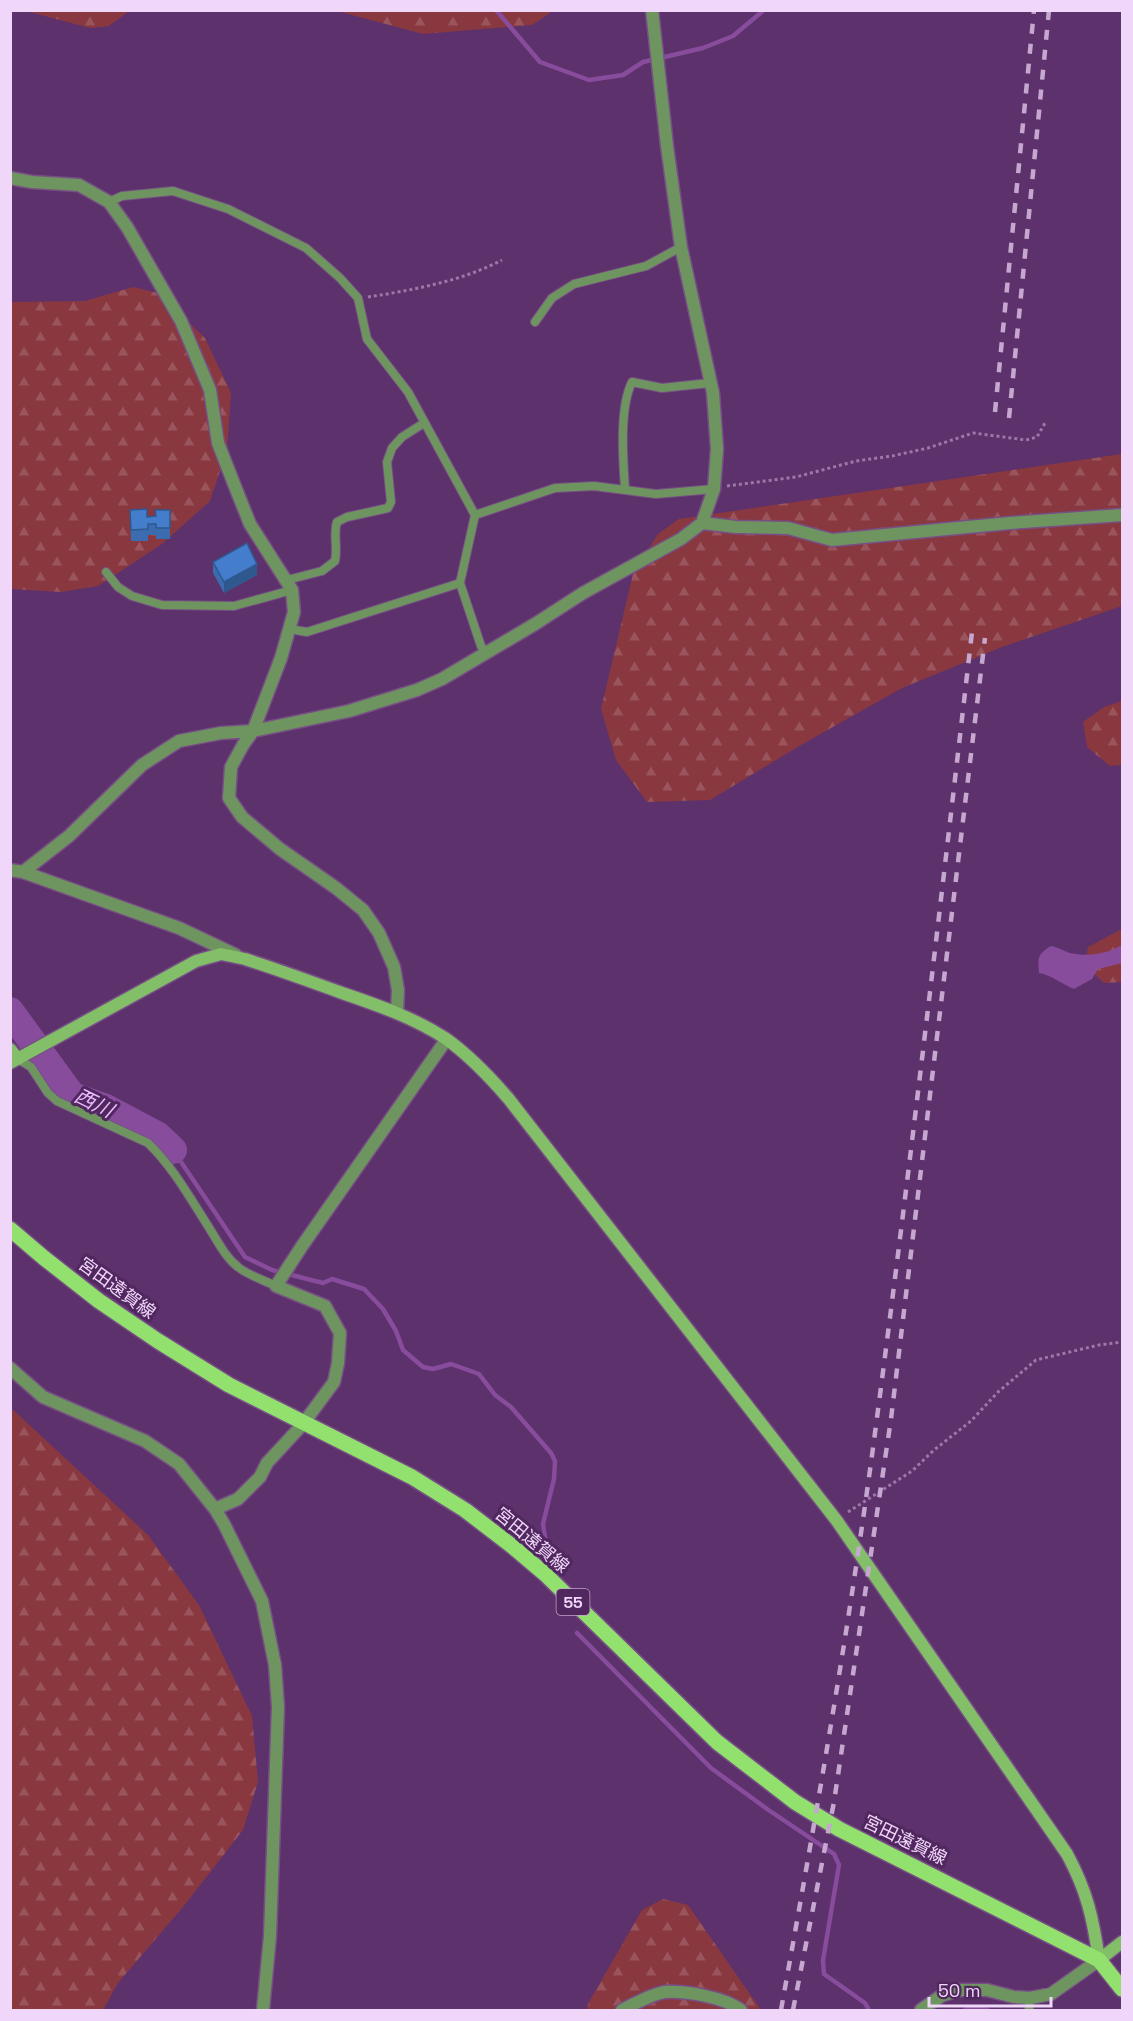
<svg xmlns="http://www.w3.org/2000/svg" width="1133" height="2021" font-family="'Space Grotesk','Noto Sans JP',sans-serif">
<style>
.forest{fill:url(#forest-firs)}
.water{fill:#874c9c}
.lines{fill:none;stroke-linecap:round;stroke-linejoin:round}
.stream{stroke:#874c9c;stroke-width:4.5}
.river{stroke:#874c9c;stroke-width:28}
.lane-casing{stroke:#774f85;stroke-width:10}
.street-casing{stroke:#774f85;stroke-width:15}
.secondary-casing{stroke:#774f85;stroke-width:15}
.primary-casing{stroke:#774f85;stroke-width:18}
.path{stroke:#9c78a8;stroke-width:3;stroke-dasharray:3 3;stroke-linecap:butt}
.lane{stroke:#6e955f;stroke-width:8}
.street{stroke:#6e955f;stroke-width:12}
.secondary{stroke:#83bf68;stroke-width:12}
.primary{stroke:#92e06e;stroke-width:15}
.rail{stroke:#c5a7d0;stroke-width:4.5;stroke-dasharray:10 10;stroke-linecap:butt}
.wall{fill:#3a6caf}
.shaded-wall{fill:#2f588f}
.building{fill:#437dcc;stroke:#2f588f;stroke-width:1.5}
.labels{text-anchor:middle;stroke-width:6;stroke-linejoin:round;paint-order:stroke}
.shield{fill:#512760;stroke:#c0a2cb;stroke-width:1.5}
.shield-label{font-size:16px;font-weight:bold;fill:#f0d7f9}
.street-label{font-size:18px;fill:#f0d7f9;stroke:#512760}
.water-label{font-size:20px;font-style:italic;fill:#ebbcfc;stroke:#512760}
</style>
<defs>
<pattern id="forest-firs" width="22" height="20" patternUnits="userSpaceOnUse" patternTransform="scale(1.5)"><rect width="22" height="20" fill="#893840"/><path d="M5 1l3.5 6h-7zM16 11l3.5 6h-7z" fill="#9a545c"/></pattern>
</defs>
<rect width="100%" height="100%" fill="#5d316b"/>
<path class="forest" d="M 26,11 L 129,11 L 109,26 L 90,28 Z
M 337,11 L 553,11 L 532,25 L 423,34 Z
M 133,287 L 158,293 L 205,338 L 231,393 L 227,450 L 210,501 L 162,544 L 98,586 L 61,592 L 11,589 L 10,302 L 85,301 Z
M 1122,454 L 1122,606 L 1002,647 L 902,688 L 801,745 L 710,800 L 647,802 L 616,760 L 601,709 L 633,574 L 658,534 L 679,519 Z
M 1122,701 L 1122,765 L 1110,766 L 1087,747 L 1083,722 L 1104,707 Z
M 1122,929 L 1122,982 L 1104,983 L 1085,965 L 1088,947 Z
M 10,1407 L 148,1535 L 199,1605 L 252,1716 L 258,1782 L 243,1830 L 183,1907 L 118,1983 L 103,2010 L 11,2010 Z
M 663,1899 L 688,1905 L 761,2010 L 586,2010 L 589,2002 L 642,1910 Z"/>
<path class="water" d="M 1122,945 L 1122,963 L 1098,969 L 1092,979 L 1074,989 C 1062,984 1051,975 1039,973 C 1038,957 1037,955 1051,946 C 1058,947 1064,951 1070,953 C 1089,957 1106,954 1122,945 Z"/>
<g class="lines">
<path class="stream" d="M 496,10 L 540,62 L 589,80 L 623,75 L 643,62 L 703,48 L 733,36 L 764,10
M 173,1150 L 245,1257 L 272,1270 L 323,1283 L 332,1279 L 364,1289 L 383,1309 L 396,1331 L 403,1350 L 423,1367 L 433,1369 L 451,1364 L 479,1374 L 495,1395 L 511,1407 L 551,1453 L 555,1461 L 554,1479 L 543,1524 L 546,1544
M 577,1633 L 711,1768 L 767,1809 L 834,1854 L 839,1865 L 823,1960 L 824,1974 L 865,2003 L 869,2010
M 965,2010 L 971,2008 L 988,2010"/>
<path class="river" d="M 10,1011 L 72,1096 L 106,1108 L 157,1135 L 173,1150"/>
<defs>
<path id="lane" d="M 109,202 L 122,196 L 173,191 L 228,209 L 306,248 L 340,278 L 358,298 L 367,339 L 408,392 L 475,515 L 460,583 L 481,646 L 486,653
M 535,322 L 552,298 L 574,284 L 646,266 L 681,247
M 625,489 C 623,460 619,408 632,382 L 662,388 L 710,383
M 475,515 L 555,488 L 594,486 L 656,494 L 714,489
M 106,572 L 118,587 L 132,596 L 162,605 L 234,606 L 292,590
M 287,580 L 322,571 L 335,561 C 338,547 333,535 337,522 L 347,517 L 388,508 L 391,502 L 387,462 L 392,448 L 402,437 L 424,423
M 289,629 L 307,632 L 460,583
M 18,1059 L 31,1067 L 48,1093 L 57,1101 L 148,1143 C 173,1167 190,1198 208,1226 C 217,1240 225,1257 238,1267 C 249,1276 264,1280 276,1286
M 1029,2010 L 1030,1998"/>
<path id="street" d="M 10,178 L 32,182 L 79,185 L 109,202 L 127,227 L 181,321 L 210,390 L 218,443 L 236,489 L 250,524 L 292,590 L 294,612 L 281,658 L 253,731 L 243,745 L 231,767 L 229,798 L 242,817 L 280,849 L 336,888 L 363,910 L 379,933 L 394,967 L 398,990 L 397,1013
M 702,523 L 736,527 L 788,528 L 832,540 L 1010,523 L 1122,515
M 10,870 L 23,872 L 179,928 L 236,955
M 23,872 L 69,836 L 142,765 L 179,741 L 221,733 L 253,731 L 349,711 L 417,690 L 442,679 L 535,624 L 583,593 L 681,539 L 702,523 L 714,489 L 717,449 L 713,393 L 681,247 L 667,146 L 652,10
M 10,1368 L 43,1397 L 145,1441 L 179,1464 L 215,1509 L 224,1524 L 262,1601 L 275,1665 L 278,1707 L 270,1936 L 263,2010
M 215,1509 L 238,1499 L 260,1477 L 267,1463 L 303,1424 L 334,1382 L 338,1363 L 340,1333 L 325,1306 L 276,1286 L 302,1246 L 446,1040
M 622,2010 C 632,2005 654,1993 665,1992 C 686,1991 724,1997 741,2010
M 921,2010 L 941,1996 L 959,1990 L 987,1990 L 1014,1997 L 1030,1998 L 1051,1994 L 1099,1960"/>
<path id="secondary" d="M 10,1049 L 18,1059
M 10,1063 L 196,961 L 221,954 L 245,959 C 279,970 312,982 345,994 C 380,1006 414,1018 445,1038 C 469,1055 489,1076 508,1098 L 837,1521 L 1067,1854 C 1087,1891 1093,1918 1099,1960 L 1122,1942"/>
<path id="primary" d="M 10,1229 L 44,1258 L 99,1301 L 158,1341 L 229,1385 L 412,1477 L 465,1510 L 512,1546 L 545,1574 L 717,1742 L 795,1802 L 839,1829 L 1099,1960 L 1122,1989"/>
</defs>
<use href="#lane" class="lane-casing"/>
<use href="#street" class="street-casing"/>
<use href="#secondary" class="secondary-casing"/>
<use href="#primary" class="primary-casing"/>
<path class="path" d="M 368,297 C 413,290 462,281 502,260
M 727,486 L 796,477 L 856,461 L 892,456 L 928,448 L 973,433 L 1026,440 L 1037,437 L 1045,423
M 848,1512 L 912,1471 L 934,1450 L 971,1421 L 998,1392 L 1036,1360 L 1099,1345 L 1122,1342"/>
<use href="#lane" class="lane"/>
<use href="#street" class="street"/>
<use href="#secondary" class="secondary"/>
<use href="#primary" class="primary"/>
<path class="rail" d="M 995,412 L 1034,10
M 1009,418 L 1049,10
M 781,2010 C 817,1811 852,1611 878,1410 C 912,1151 942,892 972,632
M 793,2010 L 834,1802 L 891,1419 L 985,638"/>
</g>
<path class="wall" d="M 130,510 L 147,517 L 155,516 L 170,510 L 170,539 L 156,539 L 156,535 L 148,535 L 148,541 L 131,541 Z
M 213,562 L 257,575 L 224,593 L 213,573 Z"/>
<path class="shaded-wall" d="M 257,564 L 257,575 L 224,593 L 224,582 Z"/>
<path class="building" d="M 147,509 L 147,517 L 156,516 L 155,510 L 170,510 L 170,528 L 156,528 L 156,524 L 148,524 L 148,529 L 131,530 L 130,510 Z
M 247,543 L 257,564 L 224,582 L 213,562 Z"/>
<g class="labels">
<rect class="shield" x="556.5" y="1589" width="33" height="26" rx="4.5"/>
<g class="shield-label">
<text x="573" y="1608">55</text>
</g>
<g class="street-label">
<text transform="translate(117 1288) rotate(36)" y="6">宮田遠賀線</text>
<text transform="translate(532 1540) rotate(40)" y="6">宮田遠賀線</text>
<text transform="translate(905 1840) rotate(26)" y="6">宮田遠賀線</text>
</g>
<g class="water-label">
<text transform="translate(94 1103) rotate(26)" y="7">西川</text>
</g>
</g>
<rect width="1133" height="2021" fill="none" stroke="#f0d7f9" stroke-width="24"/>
<path d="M929 1997v9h122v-9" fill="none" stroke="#f0d7f9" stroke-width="3"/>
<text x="938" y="1997" font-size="18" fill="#f0d7f9" stroke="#512760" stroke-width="4.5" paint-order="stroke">50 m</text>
</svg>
